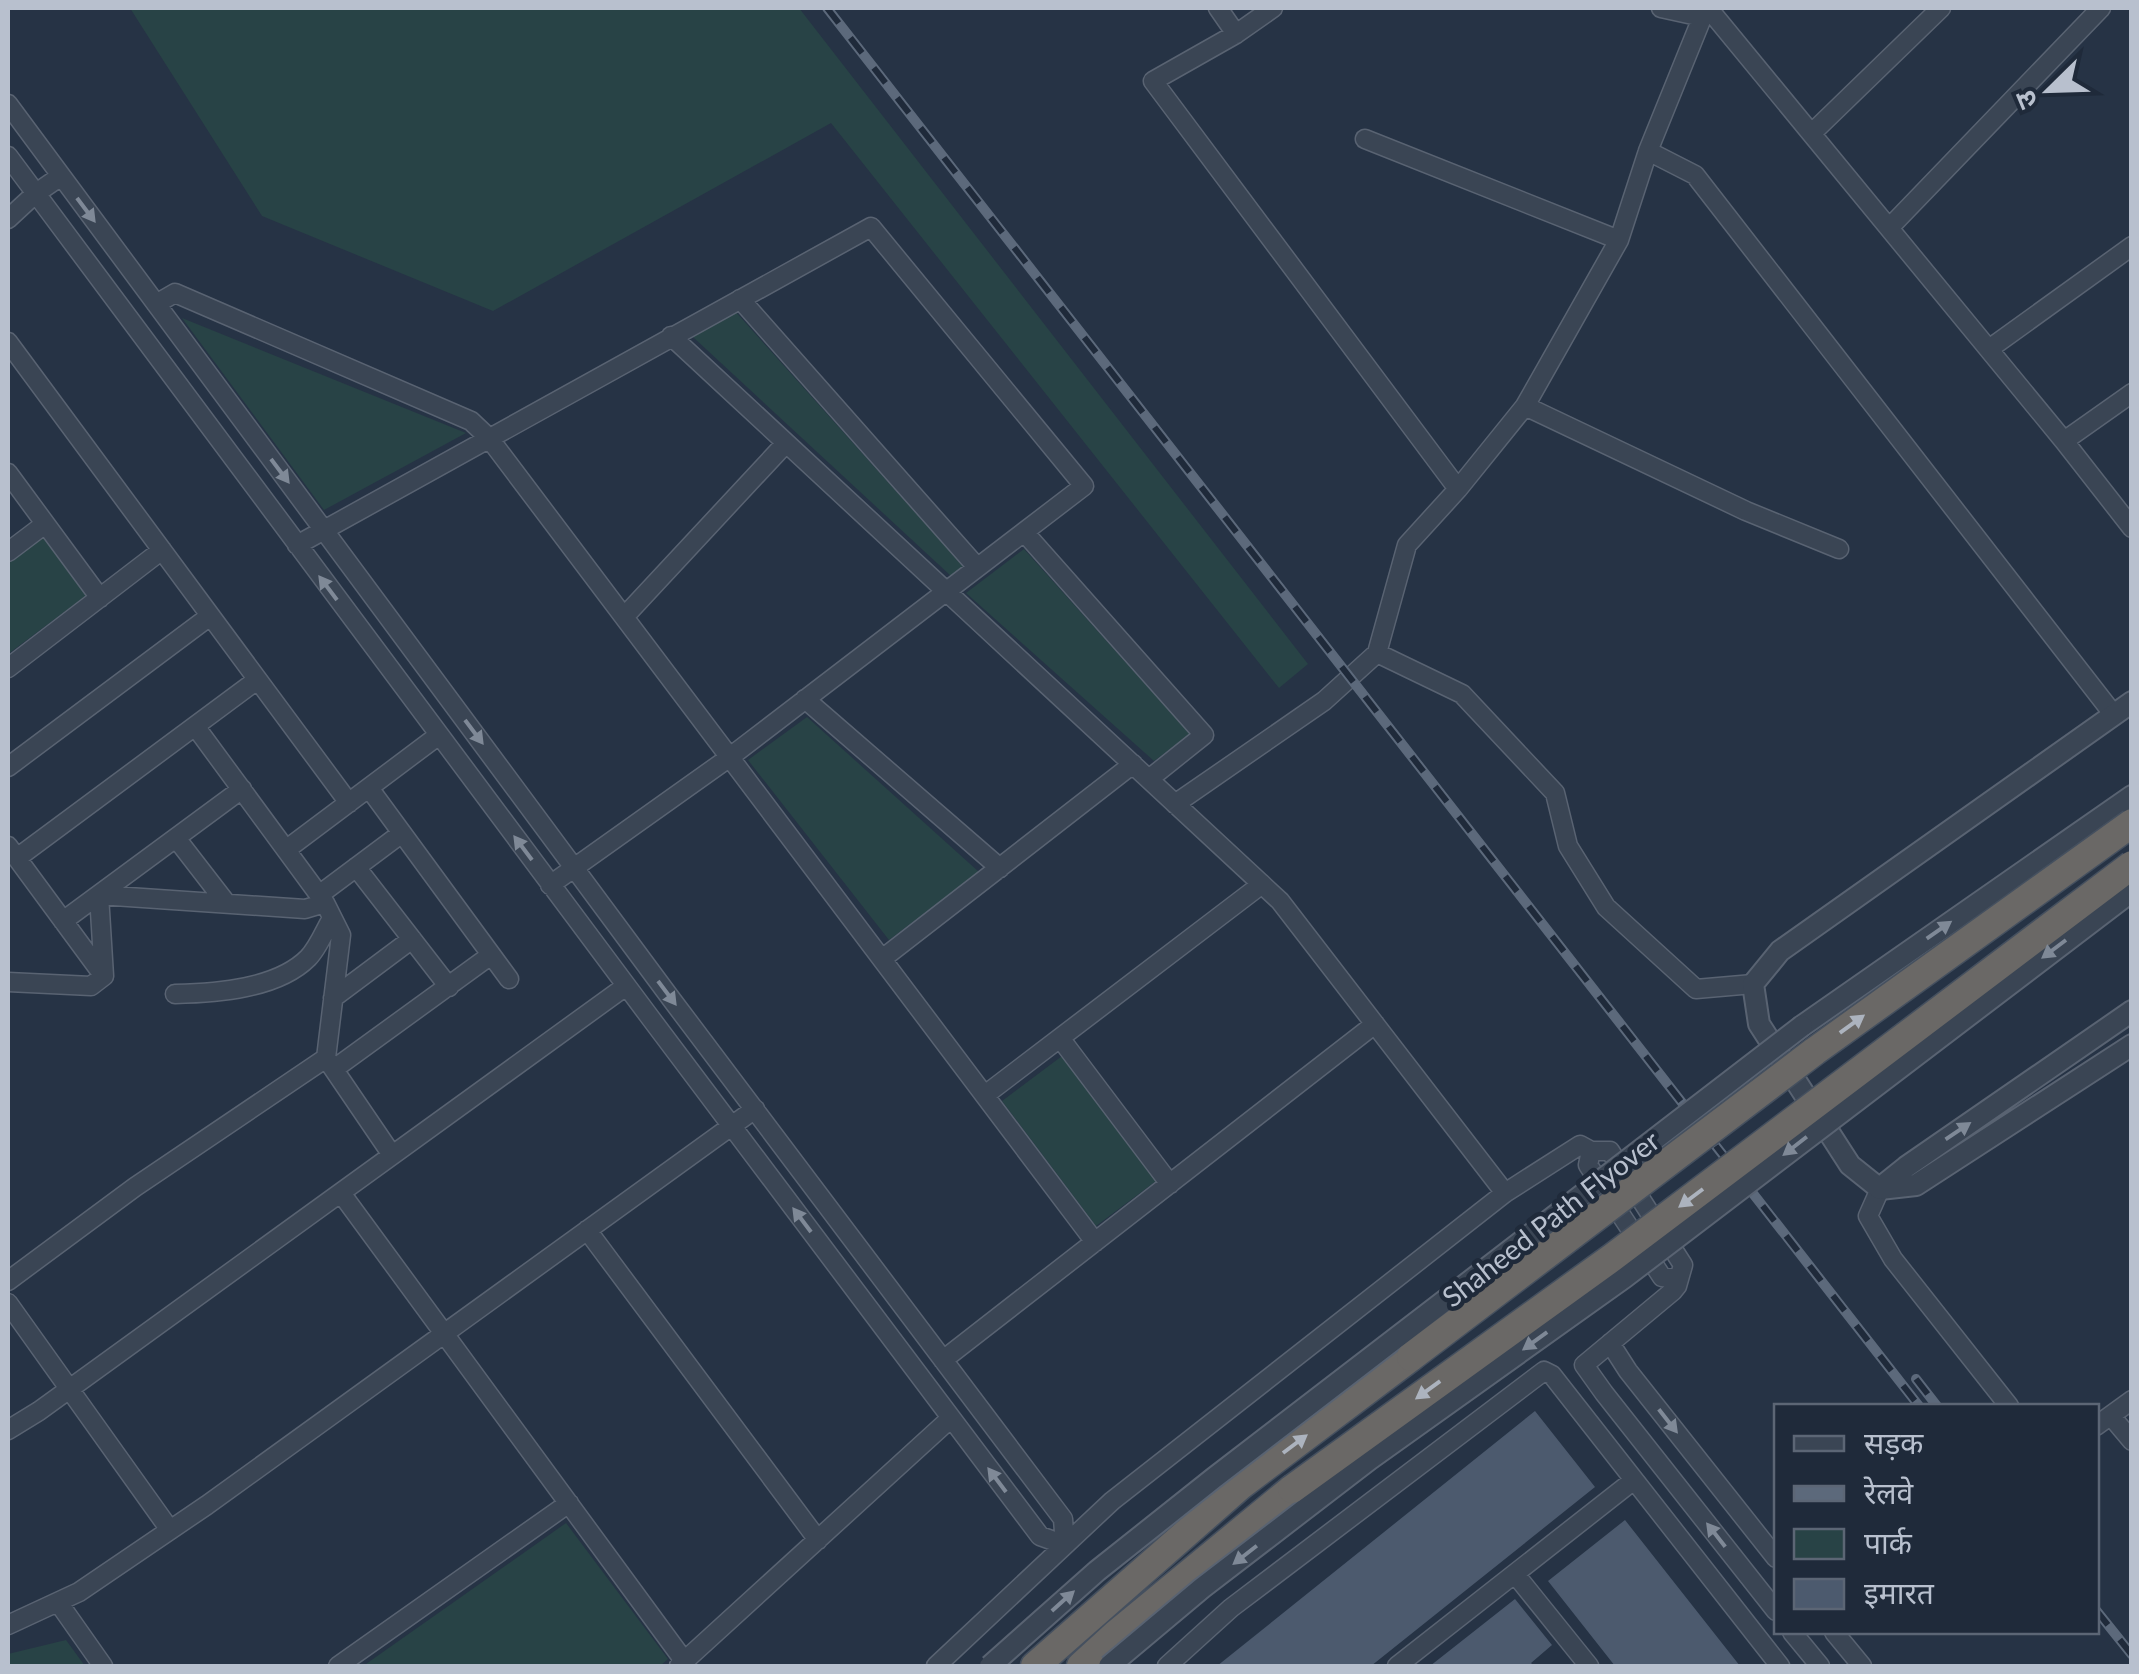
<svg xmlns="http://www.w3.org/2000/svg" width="2139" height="1674" font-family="Lato,'Noto Sans Devanagari',sans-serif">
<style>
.green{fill:#284346}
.building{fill:#4c5a6e}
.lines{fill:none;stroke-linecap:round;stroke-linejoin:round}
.minor-casing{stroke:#596372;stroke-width:21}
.tertiary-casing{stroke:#596372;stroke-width:24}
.trunk-casing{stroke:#45505f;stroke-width:31}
.minor{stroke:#3a4554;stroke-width:18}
.tertiary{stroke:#3a4554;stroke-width:20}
.trunk{stroke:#6a6866;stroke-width:28}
.rail-casing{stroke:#5c697b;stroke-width:10}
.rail{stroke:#1f2a3a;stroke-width:6;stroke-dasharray:19;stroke-linecap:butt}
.tertiary-bridge-casing{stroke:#596372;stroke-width:24;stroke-linecap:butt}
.trunk-bridge-casing{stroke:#45505f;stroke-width:31;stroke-linecap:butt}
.tertiary-bridge{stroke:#3a4554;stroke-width:20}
.trunk-bridge{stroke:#6a6866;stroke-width:28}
.oneway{fill:#7f8997}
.oneway2{fill:#acb3be}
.labels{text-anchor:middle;stroke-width:9;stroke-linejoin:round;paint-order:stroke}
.street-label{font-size:28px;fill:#b8c0ce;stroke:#1f2a3a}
</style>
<rect width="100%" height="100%" fill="#263345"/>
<path class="green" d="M 130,8 L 799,8 L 1308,664 L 1279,688 L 831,123 L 493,311 L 262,216 Z
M 735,311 L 963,566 L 951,576 L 693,337 Z
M 182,318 L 466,433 L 324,510 Z
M 42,534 L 87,595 L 8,654 L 8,559 Z
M 1024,549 L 1190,734 L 1154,761 L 966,593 Z
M 807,717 L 979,872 L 889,940 L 748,760 Z
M 1062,1056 L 1156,1181 L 1096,1226 L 1002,1101 Z
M 566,1523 L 668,1659 L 660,1666 L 373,1666 L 366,1664 Z
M 66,1640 L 85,1666 L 8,1666 L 8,1654 Z"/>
<path class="building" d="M 1535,1411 L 1595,1487 L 1371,1666 L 1217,1666 Z
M 1625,1520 L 1740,1666 L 1615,1666 L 1548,1581 Z
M 1515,1599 L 1552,1645 L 1531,1663 L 1534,1666 L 1430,1666 Z"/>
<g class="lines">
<defs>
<path id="minor" d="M 1218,8 L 1236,34
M 1273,8 L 1236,34 L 1153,81 L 1458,489
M 1661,8 L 1702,17
M 1708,8 L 2064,441
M 8,104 L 672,1000 L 1063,1519 L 1065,1545 L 1040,1536 L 649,1016 L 8,156
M 1812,133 L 1941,8
M 1365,139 L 1619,240
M 1648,151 L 1695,175 L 2114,715
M 8,219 L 35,194 L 61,176
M 1890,227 L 2101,8
M 740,299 L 977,567
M 156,304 L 175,293 L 471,421 L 489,438 L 1095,1242
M 671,336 L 1280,901 L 1505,1193
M 8,342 L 349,803
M 1989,349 L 2132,246
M 2132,393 L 2064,441 L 2132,528
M 1525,406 L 1746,511 L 1839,549
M 8,473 L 100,598
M 1024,532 L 1204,735 L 1149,779
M 297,545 L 871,227 L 1084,486 L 730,757 L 550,885
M 8,552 L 45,524
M 624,617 L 786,443
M 1377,653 L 1462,694 L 1555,793 L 1568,846 L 1606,907 L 1696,989 L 1753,984
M 8,668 L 162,550
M 805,699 L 1000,868
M 195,726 L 325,903 L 341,935 L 326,1058 L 392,1155
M 8,767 L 210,616
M 369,788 L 509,979
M 1175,804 L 1324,701 L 1377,653 L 1407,545 L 1458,489 L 1525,406 L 1619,240 L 1648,151 L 1706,8
M 176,838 L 227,904
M 8,846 L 103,975
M 287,849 L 439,735
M 17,858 L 257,680
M 356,867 L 449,987
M 319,895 L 402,833
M 63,921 L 242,789
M 882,959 L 1133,764
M 104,976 L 99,895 L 305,909 L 325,903
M 8,982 L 91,986 L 104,976
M 175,994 C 216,993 277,989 308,958 C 318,948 325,930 332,918
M 333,998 L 412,939
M 1060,1038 L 1170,1184
M 334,1069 L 491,955
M 985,1095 L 1262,884
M 1591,1151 L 1588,1165 L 1662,1277 L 1678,1279
M 1880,1189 L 1868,1216 L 1893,1259 L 2009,1406
M 341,1193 L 685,1662
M 587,1230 L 818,1540
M 8,1281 L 135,1187 L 326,1058
M 8,1303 L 170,1530
M 1610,1343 L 1628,1371 L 1776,1558
M 943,1360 L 1375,1024
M 2111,1416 L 2132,1441
M 2096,1426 L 2132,1400
M 8,1430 L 39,1411 L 626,986
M 1515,1574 L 1589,1666
M 58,1602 L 103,1666
M 8,1625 L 79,1592 L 207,1505 L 755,1109
M 1792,1632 L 1820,1666
M 1834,1632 L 1862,1666
M 338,1666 L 569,1503
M 679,1666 L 951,1418
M 936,1666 L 1112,1501 L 1505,1193 L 1580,1145 L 1591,1151 L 1610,1151 L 1683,1265 L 1677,1286 L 1673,1291 L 1584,1365 L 1604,1393 L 1776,1611
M 1167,1666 L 1231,1608 L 1544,1371 L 1552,1375 L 1780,1666
M 1397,1666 L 1634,1480"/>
<path id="tertiary" d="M 2132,702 L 1780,951 L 1753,984 L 1759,1024 L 1850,1165 L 1880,1189 L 1916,1185 L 2132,1045
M 1802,1026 L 2132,796
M 1881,1187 L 1906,1167 L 2132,1011"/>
<path id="trunk" d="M 1035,1666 L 1241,1485 L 1411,1357
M 1081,1666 L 1116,1634 L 1292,1489"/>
</defs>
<use href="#minor" class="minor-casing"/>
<use href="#tertiary" class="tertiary-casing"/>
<use href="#trunk" class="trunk-casing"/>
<use href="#minor" class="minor"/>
<use href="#tertiary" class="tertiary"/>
<use href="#trunk" class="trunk"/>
<defs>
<path id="rail" d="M 827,8 L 1919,1406
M 1916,1379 L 1937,1406
M 2096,1610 L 2132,1655"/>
</defs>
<use href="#rail" class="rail-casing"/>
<use href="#rail" class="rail"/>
<defs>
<path id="tertiary-bridge" d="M 990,1666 L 1097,1571 L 1214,1478 L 1802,1026
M 1109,1666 L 1202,1588 L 1370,1459 L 1625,1277 L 2132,891"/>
<path id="trunk-bridge" d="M 1411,1357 L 1815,1051 L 2132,823
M 1292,1489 L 1613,1257 L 2132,865"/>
</defs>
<use href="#tertiary-bridge" class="tertiary-bridge-casing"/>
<use href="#trunk-bridge" class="trunk-bridge-casing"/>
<use href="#tertiary-bridge" class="tertiary-bridge"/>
<use href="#trunk-bridge" class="trunk-bridge"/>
</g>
<defs><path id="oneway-solid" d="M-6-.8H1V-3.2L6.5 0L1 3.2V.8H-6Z" transform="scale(2.5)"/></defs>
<g class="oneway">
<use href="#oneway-solid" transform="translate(86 210) rotate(53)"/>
<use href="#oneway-solid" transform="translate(280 471) rotate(53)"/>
<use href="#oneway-solid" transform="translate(328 588) rotate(-127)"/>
<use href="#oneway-solid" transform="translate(474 732) rotate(53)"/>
<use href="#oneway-solid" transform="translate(523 848) rotate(-127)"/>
<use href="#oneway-solid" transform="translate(1939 930) rotate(-35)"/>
<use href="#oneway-solid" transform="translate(2054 949) rotate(143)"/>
<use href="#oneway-solid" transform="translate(667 993) rotate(53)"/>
<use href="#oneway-solid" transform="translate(1958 1131) rotate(-34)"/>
<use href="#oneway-solid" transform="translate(1795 1146) rotate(142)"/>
<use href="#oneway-solid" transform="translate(802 1220) rotate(-127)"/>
<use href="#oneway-solid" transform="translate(1535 1341) rotate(144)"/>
<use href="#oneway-solid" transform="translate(1668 1421) rotate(52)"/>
<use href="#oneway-solid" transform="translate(997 1480) rotate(-127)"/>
<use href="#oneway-solid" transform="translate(1716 1535) rotate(-128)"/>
<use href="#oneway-solid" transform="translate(1245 1555) rotate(142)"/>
<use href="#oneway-solid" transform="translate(1063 1601) rotate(-42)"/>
</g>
<g class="oneway2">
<use href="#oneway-solid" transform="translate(1852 1024) rotate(-36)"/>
<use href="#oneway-solid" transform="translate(1691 1198) rotate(143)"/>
<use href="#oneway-solid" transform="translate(1428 1390) rotate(144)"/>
<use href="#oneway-solid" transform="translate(1295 1444) rotate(-37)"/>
</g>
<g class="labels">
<g class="street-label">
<text transform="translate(1551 1219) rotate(-38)" y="10">Shaheed Path Flyover</text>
</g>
</g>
<rect width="2139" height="1674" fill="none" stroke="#b8c0ce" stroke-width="20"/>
<rect x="1774" y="1404" width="325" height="230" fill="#1f2a3a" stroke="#5c6675" stroke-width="2.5"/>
<rect x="1794" y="1436" width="50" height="15" fill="#3a4554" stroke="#5c6675" stroke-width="2.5"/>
<text x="1864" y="1454" font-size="30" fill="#b8c0ce">सड़क</text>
<rect x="1794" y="1486" width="50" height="15" fill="#5c697b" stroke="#5c6675" stroke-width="2.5"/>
<text x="1864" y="1504" font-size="30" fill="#b8c0ce">रेलवे</text>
<rect x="1794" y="1529" width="50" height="30" fill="#284346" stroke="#5c6675" stroke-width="2.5"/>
<text x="1864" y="1554" font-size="30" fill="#b8c0ce">पार्क</text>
<rect x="1794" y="1579" width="50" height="30" fill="#4c5a6e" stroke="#5c6675" stroke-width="2.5"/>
<text x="1864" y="1604" font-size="30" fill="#b8c0ce">इमारत</text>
<g transform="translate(2049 90) rotate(247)" stroke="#1f2a3a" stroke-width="8" paint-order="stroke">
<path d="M0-8L18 38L0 25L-18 38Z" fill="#b8c0ce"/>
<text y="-15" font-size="28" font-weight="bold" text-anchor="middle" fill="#b8c0ce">उ</text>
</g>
</svg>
